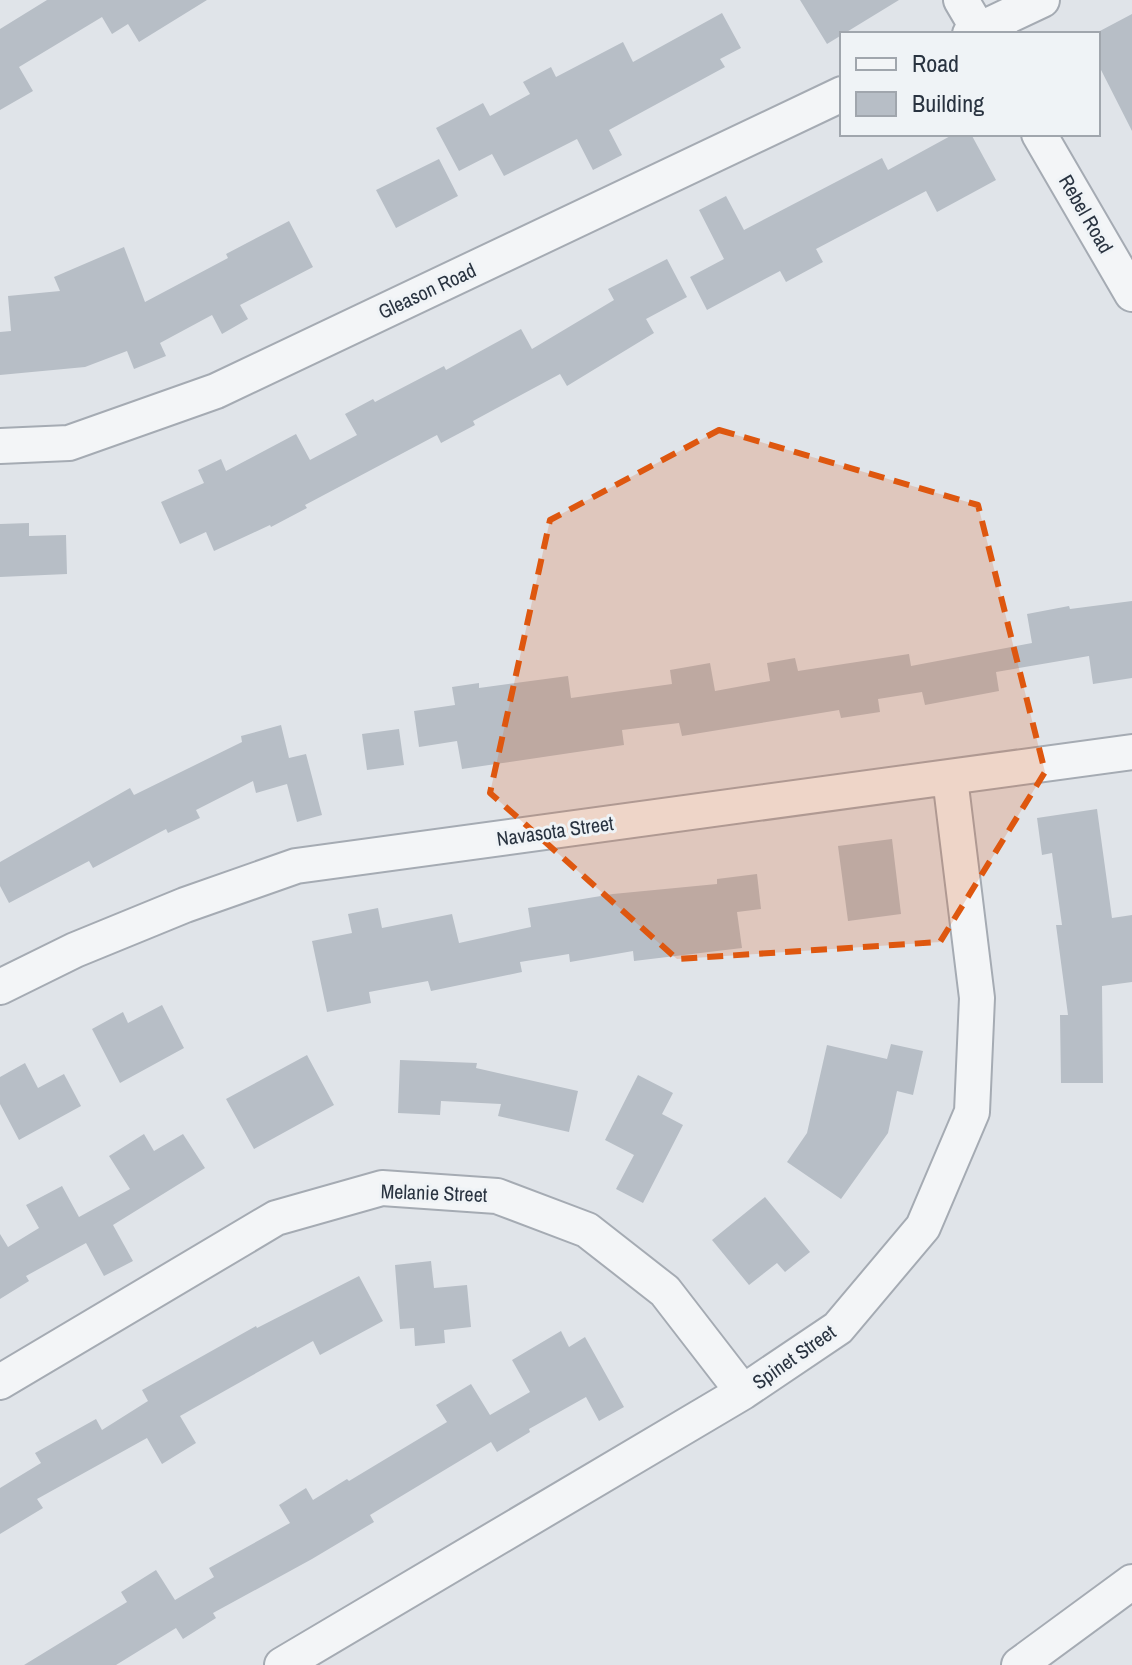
<svg xmlns="http://www.w3.org/2000/svg" width="1132" height="1665" font-family="'Archivo Narrow',sans-serif">
<style>
.building{fill:#b7bec6}
.lines{fill:none;stroke-linecap:round;stroke-linejoin:round}
.minor-casing{stroke:#a5abb3;stroke-width:38}
.minor{stroke:#f3f5f7;stroke-width:34}
.marked{fill:#de570f;fill-opacity:0.2;stroke:#de570f;stroke-width:6;stroke-dasharray:16 10;stroke-linejoin:round}
.labels{text-anchor:middle;stroke-width:6;stroke-linejoin:round;paint-order:stroke}
.street-label{font-size:20px;fill:#293340;stroke:#eff3f6}
</style>
<rect width="100%" height="100%" fill="#e0e4e9"/>
<path class="building" d="M 47,0 L 207,0 L 139,42 L 128,24 L 112,34 L 102,17 L 19,67 L 33,91 L 0,110 L 0,29 Z
M 800,0 L 899,0 L 827,44 Z
M 722,13 L 741,48 L 720,59 L 725,67 L 609,130 L 622,155 L 593,170 L 577,139 L 504,176 L 492,154 L 459,171 L 436,128 L 483,103 L 490,116 L 530,94 L 523,82 L 551,67 L 556,77 L 623,42 L 633,62 Z
M 1132,14 L 1132,131 L 1098,64 L 1098,32 Z
M 954,134 L 971,134 L 996,180 L 937,212 L 926,191 L 816,249 L 823,262 L 786,282 L 780,271 L 707,310 L 690,277 L 724,259 L 699,210 L 726,196 L 744,230 L 882,158 L 888,170 Z
M 439,159 L 458,196 L 396,228 L 376,190 Z
M 289,221 L 313,267 L 240,305 L 248,319 L 222,334 L 212,315 L 160,343 L 166,356 L 134,369 L 127,351 L 85,367 L 0,375 L 0,332 L 11,331 L 8,296 L 60,291 L 54,277 L 124,247 L 145,302 L 228,258 L 226,254 Z
M 667,259 L 687,297 L 646,319 L 654,333 L 567,386 L 560,374 L 473,421 L 475,425 L 441,443 L 437,435 L 305,505 L 307,508 L 271,527 L 270,525 L 214,551 L 206,532 L 180,544 L 161,502 L 204,483 L 198,470 L 221,459 L 226,471 L 296,434 L 310,460 L 357,435 L 345,414 L 373,399 L 375,402 L 444,366 L 446,370 L 521,329 L 532,349 L 614,300 L 608,289 Z
M 29,523 L 29,536 L 66,535 L 67,574 L 0,577 L 0,524 Z
M 1132,601 L 1132,678 L 1093,684 L 1089,656 L 996,672 L 999,691 L 925,705 L 922,692 L 878,699 L 880,712 L 841,718 L 839,710 L 682,736 L 679,723 L 622,730 L 624,745 L 462,769 L 457,741 L 419,747 L 414,711 L 455,705 L 452,687 L 479,683 L 479,688 L 568,676 L 571,698 L 672,684 L 670,670 L 710,663 L 715,691 L 770,681 L 767,663 L 795,658 L 798,671 L 909,654 L 911,666 L 1032,643 L 1027,614 L 1069,606 L 1070,609 Z
M 281,725 L 289,758 L 306,754 L 322,815 L 297,822 L 287,784 L 256,793 L 253,781 L 196,810 L 200,818 L 168,833 L 166,829 L 93,868 L 89,861 L 9,903 L 0,886 L 0,862 L 130,788 L 134,795 L 242,742 L 241,736 Z
M 399,729 L 404,765 L 367,770 L 362,734 Z
M 1097,809 L 1112,918 L 1132,915 L 1132,982 L 1102,986 L 1103,1083 L 1061,1083 L 1060,1015 L 1068,1015 L 1056,925 L 1062,925 L 1052,853 L 1042,855 L 1037,818 Z
M 892,839 L 901,914 L 848,921 L 838,846 Z
M 757,874 L 761,909 L 737,912 L 742,948 L 634,961 L 633,951 L 570,962 L 569,954 L 520,962 L 522,972 L 431,991 L 428,981 L 369,992 L 371,1003 L 327,1012 L 312,941 L 352,933 L 348,914 L 378,908 L 382,928 L 452,914 L 459,943 L 531,927 L 528,908 L 613,894 L 717,884 L 717,879 Z
M 162,1005 L 184,1048 L 120,1083 L 92,1029 L 123,1012 L 128,1023 Z
M 891,1044 L 923,1051 L 913,1095 L 897,1091 L 888,1133 L 841,1199 L 787,1162 L 807,1133 L 827,1045 L 887,1059 Z
M 307,1055 L 334,1105 L 254,1149 L 226,1099 Z
M 400,1060 L 477,1063 L 476,1068 L 578,1091 L 569,1132 L 498,1116 L 501,1104 L 441,1101 L 440,1115 L 398,1113 Z
M 25,1063 L 38,1088 L 64,1074 L 81,1106 L 19,1140 L 0,1104 L 0,1077 Z
M 638,1075 L 673,1093 L 662,1114 L 683,1125 L 643,1203 L 616,1189 L 634,1155 L 605,1140 Z
M 144,1134 L 154,1151 L 183,1134 L 205,1168 L 113,1225 L 133,1261 L 104,1276 L 86,1243 L 26,1276 L 29,1281 L 0,1299 L 0,1234 L 8,1247 L 39,1228 L 26,1205 L 62,1186 L 79,1217 L 130,1189 L 109,1156 Z
M 765,1197 L 810,1252 L 785,1272 L 777,1263 L 749,1285 L 712,1240 Z
M 431,1261 L 434,1288 L 467,1285 L 471,1327 L 444,1330 L 445,1343 L 415,1346 L 414,1328 L 400,1329 L 395,1265 Z
M 359,1276 L 383,1321 L 320,1355 L 313,1341 L 180,1416 L 196,1443 L 162,1464 L 147,1438 L 37,1499 L 43,1508 L 0,1534 L 0,1488 L 41,1463 L 35,1453 L 96,1419 L 102,1430 L 148,1401 L 142,1390 L 256,1326 L 257,1328 Z
M 561,1331 L 569,1347 L 585,1337 L 624,1407 L 599,1421 L 586,1397 L 529,1429 L 530,1432 L 497,1452 L 491,1442 L 370,1515 L 374,1522 L 312,1559 L 213,1613 L 216,1618 L 183,1639 L 176,1628 L 116,1665 L 24,1665 L 127,1602 L 121,1592 L 156,1570 L 175,1600 L 214,1577 L 209,1568 L 290,1523 L 279,1505 L 306,1488 L 313,1500 L 347,1479 L 349,1481 L 447,1422 L 436,1405 L 471,1384 L 490,1415 L 530,1392 L 512,1360 Z"/>
<g class="lines">
<defs>
<path id="minor" d="M 961,0 L 981,34
M 970,34 L 1042,0
M 1039,134 L 1132,294
M 0,446 L 69,443 L 216,391 L 842,94
M 0,987 L 75,950 L 185,905 L 296,866 L 1132,752
M 0,1382 L 276,1218 L 382,1188 L 497,1196 L 587,1230 L 665,1291 L 743,1392
M 282,1665 L 743,1392 L 838,1328 L 923,1227 L 972,1112 L 977,998 L 950,778
M 1019,1665 L 1132,1582"/>
</defs>
<use href="#minor" class="minor-casing"/>
<use href="#minor" class="minor"/>
</g>
<path class="marked" d="M 719,430 L 978,505 L 1045,772 L 940,942 L 677,959 L 490,793 L 550,520 Z"/>
<g class="labels">
<g class="street-label">
<text transform="translate(1086 214) rotate(60)" y="7">Rebel Road</text>
<text transform="translate(427 291) rotate(-25)" y="7">Gleason Road</text>
<text transform="translate(555 831) rotate(-8)" y="7">Navasota Street</text>
<text transform="translate(434 1193) rotate(2)" y="7">Melanie Street</text>
<text transform="translate(794 1357) rotate(-35)" y="7">Spinet Street</text>
</g>
</g>
<rect x="840" y="32" width="260" height="104" fill="#eff3f6" stroke="#a0a6ad" stroke-width="2"/>
<rect x="856" y="58" width="40" height="12" fill="#f3f5f7" stroke="#a0a6ad" stroke-width="2"/>
<text x="912" y="72" font-size="24" fill="#293340">Road</text>
<rect x="856" y="92" width="40" height="24" fill="#b7bec6" stroke="#a0a6ad" stroke-width="2"/>
<text x="912" y="112" font-size="24" fill="#293340">Building</text>
</svg>
